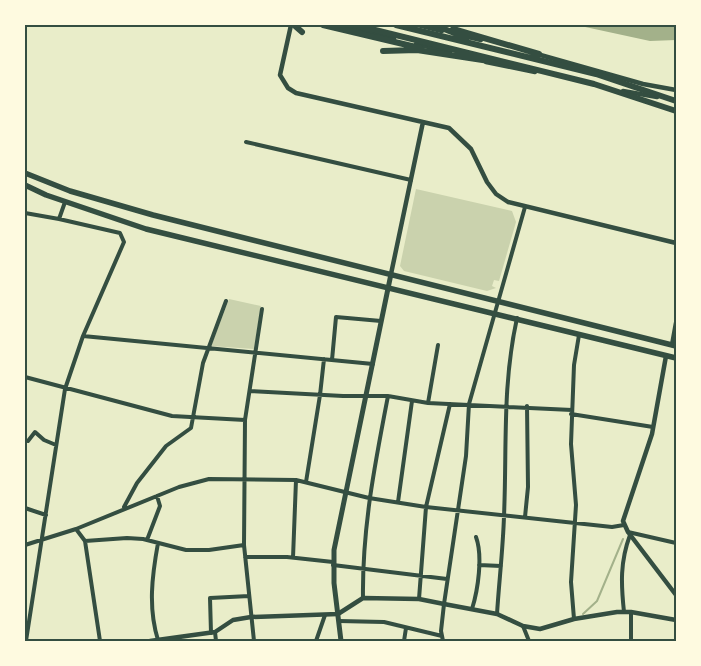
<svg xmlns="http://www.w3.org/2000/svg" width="701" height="666" font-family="'IBM Plex Sans',sans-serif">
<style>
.green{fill:#cad2ad}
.water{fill:#a3b18a}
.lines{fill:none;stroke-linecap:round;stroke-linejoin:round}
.stream{stroke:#a3b18a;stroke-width:2}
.minor{stroke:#344e41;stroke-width:4}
.tertiary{stroke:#344e41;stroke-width:4.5}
.secondary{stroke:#344e41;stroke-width:5}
.primary{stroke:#344e41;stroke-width:5.5}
.motorway{stroke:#344e41;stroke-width:6}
.neatline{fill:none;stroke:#344e41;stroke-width:2}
</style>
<rect width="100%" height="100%" fill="#e9edc9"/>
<path class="green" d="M 416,189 L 512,211 L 516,222 L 499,281 L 494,280 L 492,286 L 496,288 L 487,291 L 404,271 L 400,266 Z
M 229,299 L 261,306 L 254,349 L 211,346 Z"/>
<path class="water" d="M 576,25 L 676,25 L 676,40 L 650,41 Z"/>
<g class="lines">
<path class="stream" d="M 583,614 L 597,601 L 623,539"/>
<path class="minor" d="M 246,142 L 411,180
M 25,213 L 59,219
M 83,336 L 373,364
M 332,360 L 336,317 L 381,321
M 25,377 L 172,416 L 245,420
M 250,391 L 343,396 L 388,396 L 428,403 L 572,410
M 428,403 L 438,345
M 571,414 L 653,427
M 28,441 L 35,432 L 44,440 L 56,445
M 306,482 L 320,395 L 324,359
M 398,502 L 412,401
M 124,507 L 137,483 L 166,446 L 191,428 L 203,363 L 226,301
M 25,508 L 46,515
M 525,517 L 528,487 L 527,406
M 76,529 L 85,541 L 100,641
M 628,532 L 676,543
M 147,540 L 160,506 L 157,496
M 85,541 L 127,538 L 143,539 L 186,550 L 209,550 L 244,545
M 25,545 L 76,529 L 179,487 L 209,479 L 296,480 L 369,498 L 426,507 L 612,527 L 624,525
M 245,557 L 287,557 L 333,562
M 293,558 L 296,480
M 333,565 L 447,579
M 479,565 L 501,566
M 363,598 C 362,529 375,463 388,396
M 419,599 L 426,507 L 450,404
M 472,609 C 478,590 483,556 476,537
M 624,612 C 621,584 620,562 630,535
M 631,612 L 631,641
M 497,614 C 499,582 503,549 504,516 C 507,448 502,386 517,318
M 574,619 L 571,582 L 576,505 L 571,444 L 574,365 L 579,335
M 339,621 L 384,622 L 442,636
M 523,626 L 529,641
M 215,632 L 216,641
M 211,633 L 210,598 L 249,596
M 158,640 C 148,608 152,576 158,543
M 26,641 L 65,389 L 83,336 L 124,242 L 120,233 L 59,219 L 65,202
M 254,641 L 244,545 L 245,420 L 262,309
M 316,641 L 325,615
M 404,641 L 406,628
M 443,641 L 441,631 L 444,604 L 466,456 L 469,404 L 525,207"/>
<path class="tertiary" d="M 291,25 L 280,75 L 288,88 L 296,93 L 449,128 L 471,149 L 487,182 L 496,194 L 508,202 L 676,243
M 337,25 L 394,39
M 418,25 L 442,31
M 464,36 L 481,40
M 416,44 L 450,52
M 537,54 L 643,84 L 676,90
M 486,62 L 535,72
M 623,91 L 657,97
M 391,274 L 423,122
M 672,345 L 676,323
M 666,356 L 652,434 L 623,521 L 628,532 L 676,595
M 150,641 L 215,632 L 233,620 L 251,617 L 338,614 L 363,598 L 419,599 L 444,604 L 497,614 L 523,626 L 540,629 L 574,619 L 617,612 L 631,612 L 676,620"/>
<path class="secondary" d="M 341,641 L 334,583 L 334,550 L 391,274"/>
<path class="primary" d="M 25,173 L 70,191 L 153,215 L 676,346
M 25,185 L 46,195 L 146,229 L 676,358"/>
<path class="motorway" d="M 294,25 L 302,32
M 323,25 L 420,48
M 355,25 L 594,84 L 676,111
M 396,25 L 596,74 L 676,101
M 434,25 L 467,38
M 453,29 L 539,54
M 383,51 L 417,50 L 489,61"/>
</g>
<rect width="701" height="666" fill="none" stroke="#fefae0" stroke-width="52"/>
<rect x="26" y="26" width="649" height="614" class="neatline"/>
</svg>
